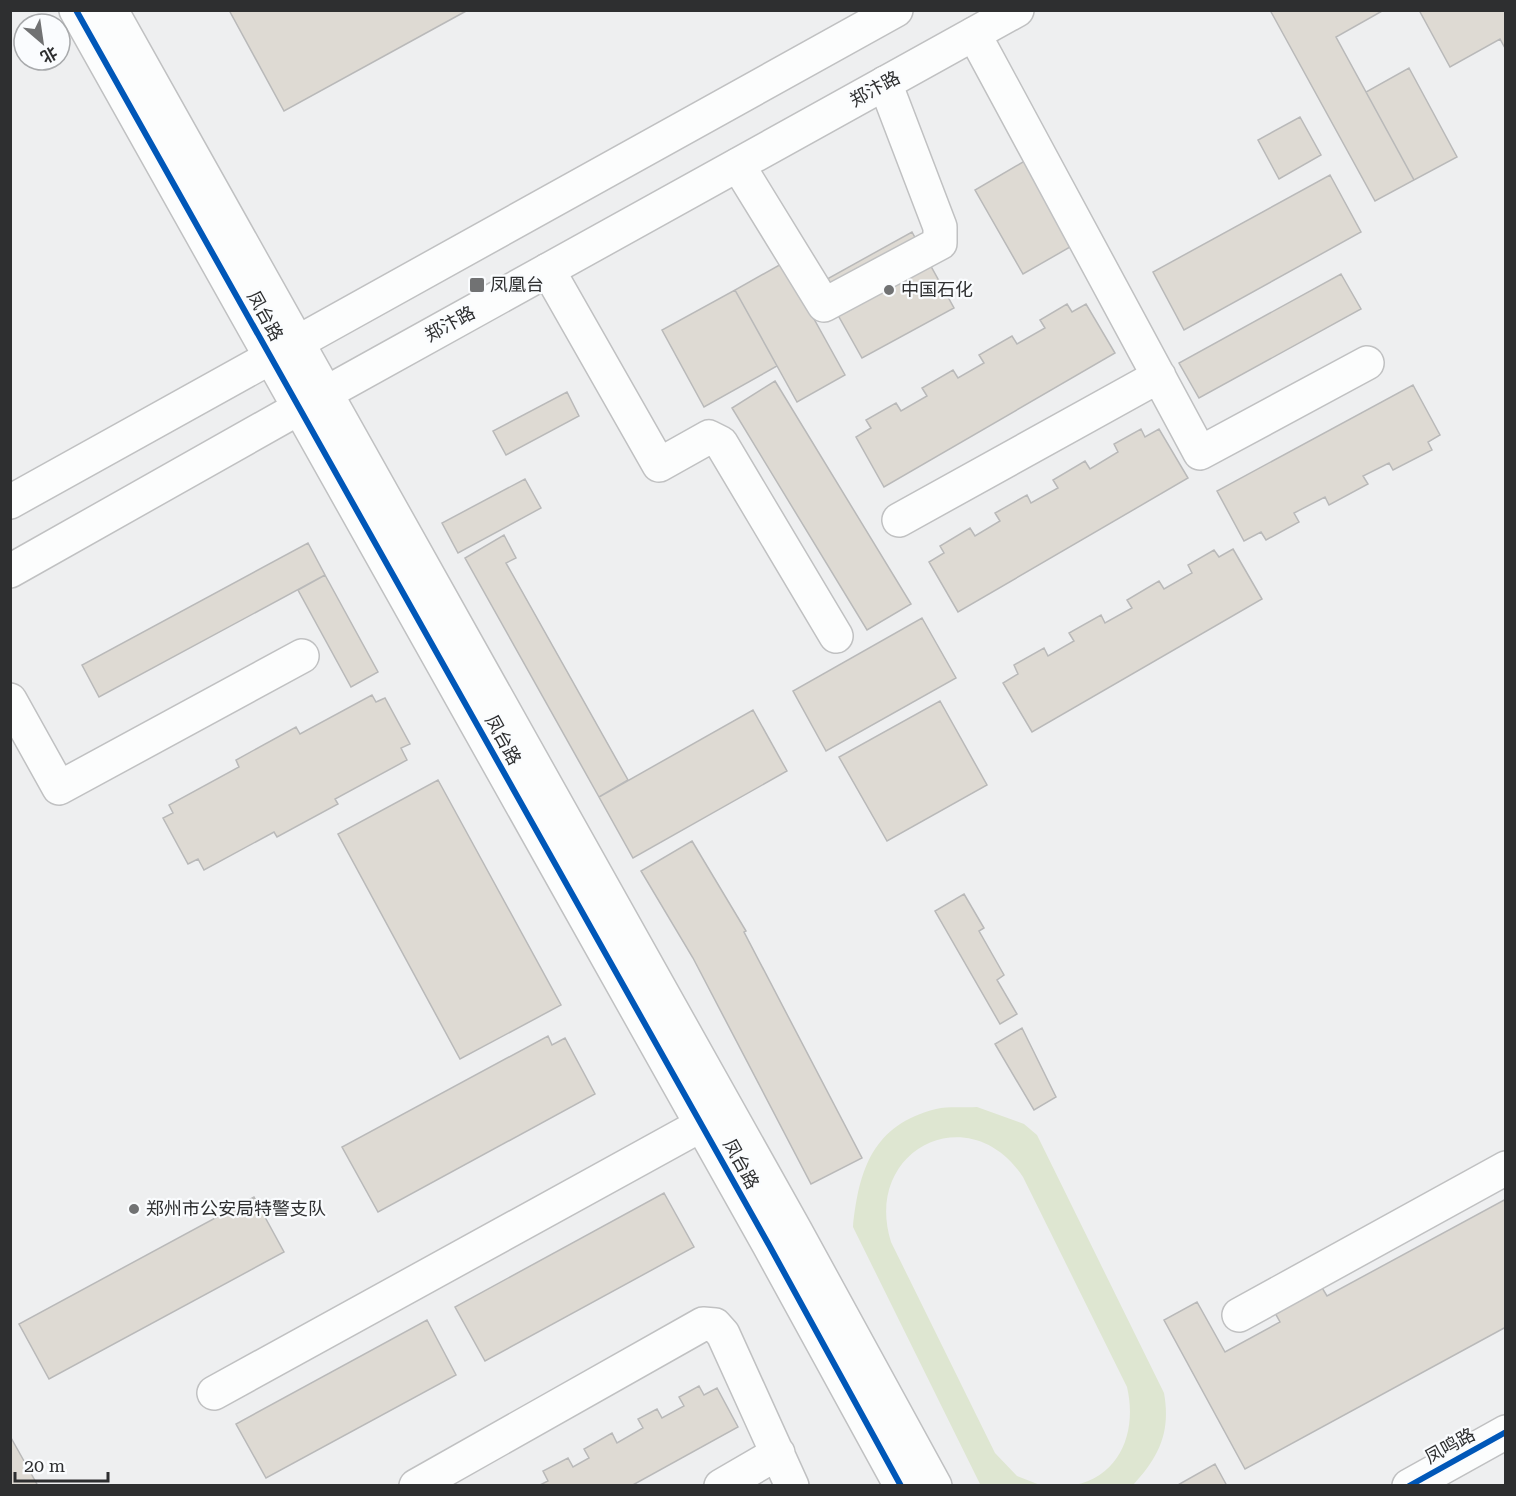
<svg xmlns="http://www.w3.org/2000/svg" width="1516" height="1496" font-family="'Roboto Serif','Noto Sans SC',serif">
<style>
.green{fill:#dee6d1}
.building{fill:#dedad3;stroke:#b9b9b9;stroke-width:1.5}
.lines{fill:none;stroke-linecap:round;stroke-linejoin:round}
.minor-casing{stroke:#c0c1c2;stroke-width:36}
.major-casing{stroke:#c0c1c2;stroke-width:36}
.minor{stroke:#fcfdfd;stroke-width:33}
.major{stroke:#fcfdfd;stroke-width:33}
.cycleway-casing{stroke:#fafcfe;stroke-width:10}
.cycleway{stroke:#0057b8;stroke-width:6}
.poi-dot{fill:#717273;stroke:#fafcfe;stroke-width:2}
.labels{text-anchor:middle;stroke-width:4.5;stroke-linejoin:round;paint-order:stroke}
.street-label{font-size:18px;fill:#2e2f30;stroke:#fafcfe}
.poi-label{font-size:18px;fill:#2e2f30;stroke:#fafcfe;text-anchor:start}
</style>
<rect width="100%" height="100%" fill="#eeeff0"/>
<path class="green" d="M 977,1107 L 1024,1124 L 1037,1135 L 1164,1393 C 1171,1432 1159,1457 1133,1485 L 1075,1485 C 1122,1475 1137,1429 1127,1387 L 1023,1177 C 970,1096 862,1149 891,1242 L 995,1453 L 1017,1476 L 1040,1485 L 980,1484 L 853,1227 C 859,1169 873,1125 936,1109 C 949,1106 964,1108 977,1107 Z"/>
<path class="building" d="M 229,10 L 468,10 L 284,111 Z
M 1270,10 L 1384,10 L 1336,37 L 1414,180 L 1375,201 Z
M 1419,10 L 1506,10 L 1506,50 L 1500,39 L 1450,67 Z
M 1409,68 L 1457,157 L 1414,180 L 1366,92 Z
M 1300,117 L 1321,155 L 1279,179 L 1258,140 Z
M 1028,159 L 1077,243 L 1023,274 L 975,190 Z
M 1330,175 L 1361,232 L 1184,330 L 1153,272 Z
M 912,232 L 954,308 L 862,358 L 820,283 Z
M 783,263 L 845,375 L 797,402 L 735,290 Z
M 1341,274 L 1361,309 L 1199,398 L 1179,363 Z
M 735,290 L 777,366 L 704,407 L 662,330 Z
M 1067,304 L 1072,312 L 1086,304 L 1115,353 L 884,487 L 856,437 L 871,428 L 866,420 L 896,403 L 901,411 L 927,396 L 922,388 L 953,370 L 958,378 L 984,363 L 979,355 L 1012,336 L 1017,344 L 1045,328 L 1040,320 Z
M 775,381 L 911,604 L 867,630 L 732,408 Z
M 1413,385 L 1440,435 L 1428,442 L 1432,450 L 1393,470 L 1389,463 L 1363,476 L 1368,484 L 1329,505 L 1325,497 L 1294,513 L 1299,522 L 1266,540 L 1261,532 L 1244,541 L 1217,491 Z
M 567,392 L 579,416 L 506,455 L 493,431 Z
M 1141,429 L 1145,437 L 1159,429 L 1188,478 L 958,612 L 929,562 L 944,553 L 940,546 L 970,528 L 975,536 L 1000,521 L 995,513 L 1027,495 L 1031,503 L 1058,488 L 1053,480 L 1085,461 L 1090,469 L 1118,452 L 1114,444 Z
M 525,479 L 541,508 L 458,553 L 442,523 Z
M 504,535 L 516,558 L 506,563 L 628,780 L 599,797 L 465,558 Z
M 308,543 L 325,575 L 99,697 L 82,665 Z
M 1233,549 L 1262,599 L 1032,732 L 1003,683 L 1018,674 L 1014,665 L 1044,648 L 1048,656 L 1074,641 L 1069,633 L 1101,615 L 1105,623 L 1132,608 L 1127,600 L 1159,581 L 1164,589 L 1192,573 L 1188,565 L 1214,550 L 1219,557 Z
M 325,575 L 378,672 L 351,687 L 298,590 Z
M 922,618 L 956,678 L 826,751 L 793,691 Z
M 372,695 L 376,702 L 385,698 L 410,744 L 401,748 L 407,760 L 335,799 L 338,804 L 277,837 L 274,832 L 204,870 L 198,859 L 188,864 L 163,818 L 173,813 L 169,805 L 239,767 L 236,760 L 296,727 L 300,734 Z
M 940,701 L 987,785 L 887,841 L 839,757 Z
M 753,710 L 787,771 L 633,858 L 599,797 Z
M 438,780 L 561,1005 L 460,1059 L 338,834 Z
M 692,841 L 746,931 L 744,932 L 862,1158 L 811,1184 L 693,958 L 641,871 Z
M 964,894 L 984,928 L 979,931 L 1004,975 L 997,980 L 1017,1014 L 1000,1024 L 935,911 Z
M 1022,1028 L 1056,1097 L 1034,1110 L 995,1044 Z
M 548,1036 L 552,1045 L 565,1038 L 595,1094 L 378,1212 L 342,1147 Z
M 664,1193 L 694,1247 L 485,1361 L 455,1307 Z
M 254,1197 L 284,1252 L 49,1379 L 19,1324 Z
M 1506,1199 L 1506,1327 L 1245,1469 L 1164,1320 L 1197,1302 L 1225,1352 L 1280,1322 L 1274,1311 L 1321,1286 L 1327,1296 Z
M 427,1320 L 456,1375 L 266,1478 L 236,1424 Z
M 699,1386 L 704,1395 L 717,1388 L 738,1427 L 631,1486 L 538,1486 L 548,1481 L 543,1471 L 568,1458 L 573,1467 L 589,1458 L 584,1449 L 612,1433 L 617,1443 L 643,1428 L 638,1419 L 657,1409 L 662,1418 L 684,1406 L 679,1397 Z
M 10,1436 L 38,1486 L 10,1486 Z
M 1215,1464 L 1227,1486 L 1176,1486 Z"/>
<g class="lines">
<defs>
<path id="minor" d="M 76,10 L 769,1245 L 901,1486
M 111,10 L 795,1230 L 935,1486
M 974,34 L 1200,453 L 1367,363
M 738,165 L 824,305 L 940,243 L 940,227 L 885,83
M 548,270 L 659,465 L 709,437 L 721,443 L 836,636
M 899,520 L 1159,376
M 10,700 L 59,788 L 302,656
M 1239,1315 L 1506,1168
M 214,1393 L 701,1125
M 416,1486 L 703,1324 L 715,1325 L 723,1334 L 792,1486
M 721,1486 L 778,1453
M 1409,1486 L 1506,1432"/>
<path id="major" d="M 10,502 L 896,10
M 10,571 L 299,408 L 1017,10"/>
</defs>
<use href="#minor" class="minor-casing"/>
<use href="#major" class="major-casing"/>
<use href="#minor" class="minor"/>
<use href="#major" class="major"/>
<defs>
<path id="cycleway" d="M 76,10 L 769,1245 L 901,1486
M 1409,1486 L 1506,1432"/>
</defs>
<use href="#cycleway" class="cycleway-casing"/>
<use href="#cycleway" class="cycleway"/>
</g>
<g class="poi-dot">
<rect x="469" y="277" width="16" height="16" rx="3"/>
<circle cx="889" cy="290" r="6"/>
<circle cx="134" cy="1209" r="6"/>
</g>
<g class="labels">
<g class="street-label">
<text transform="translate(875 89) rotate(-29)" y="6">郑汴路</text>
<text transform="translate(265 316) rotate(61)" y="6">凤台路</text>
<text transform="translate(450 324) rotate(-29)" y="6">郑汴路</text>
<text transform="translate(503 740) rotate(61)" y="6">凤台路</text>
<text transform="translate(741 1164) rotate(61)" y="6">凤台路</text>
<text transform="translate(1450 1446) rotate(-29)" y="6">凤鸣路</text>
</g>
<g class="poi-label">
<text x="490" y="291">凤凰台</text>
<text x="901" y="296">中国石化</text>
<text x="146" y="1215">郑州市公安局特警支队</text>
</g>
</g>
<rect width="1516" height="1496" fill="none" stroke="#2e2f30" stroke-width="24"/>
<g transform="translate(42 42) rotate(151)"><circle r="28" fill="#fafcfe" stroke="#a8aaac" stroke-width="1.5"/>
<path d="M0-4.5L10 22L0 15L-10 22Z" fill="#717273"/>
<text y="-9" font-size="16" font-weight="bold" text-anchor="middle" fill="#2e2f30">北</text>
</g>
<path d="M15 1472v9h93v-9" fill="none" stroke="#2e2f30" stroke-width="3"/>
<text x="24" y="1472" font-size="18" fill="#2e2f30" stroke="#fafcfe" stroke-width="4.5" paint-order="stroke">20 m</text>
</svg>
